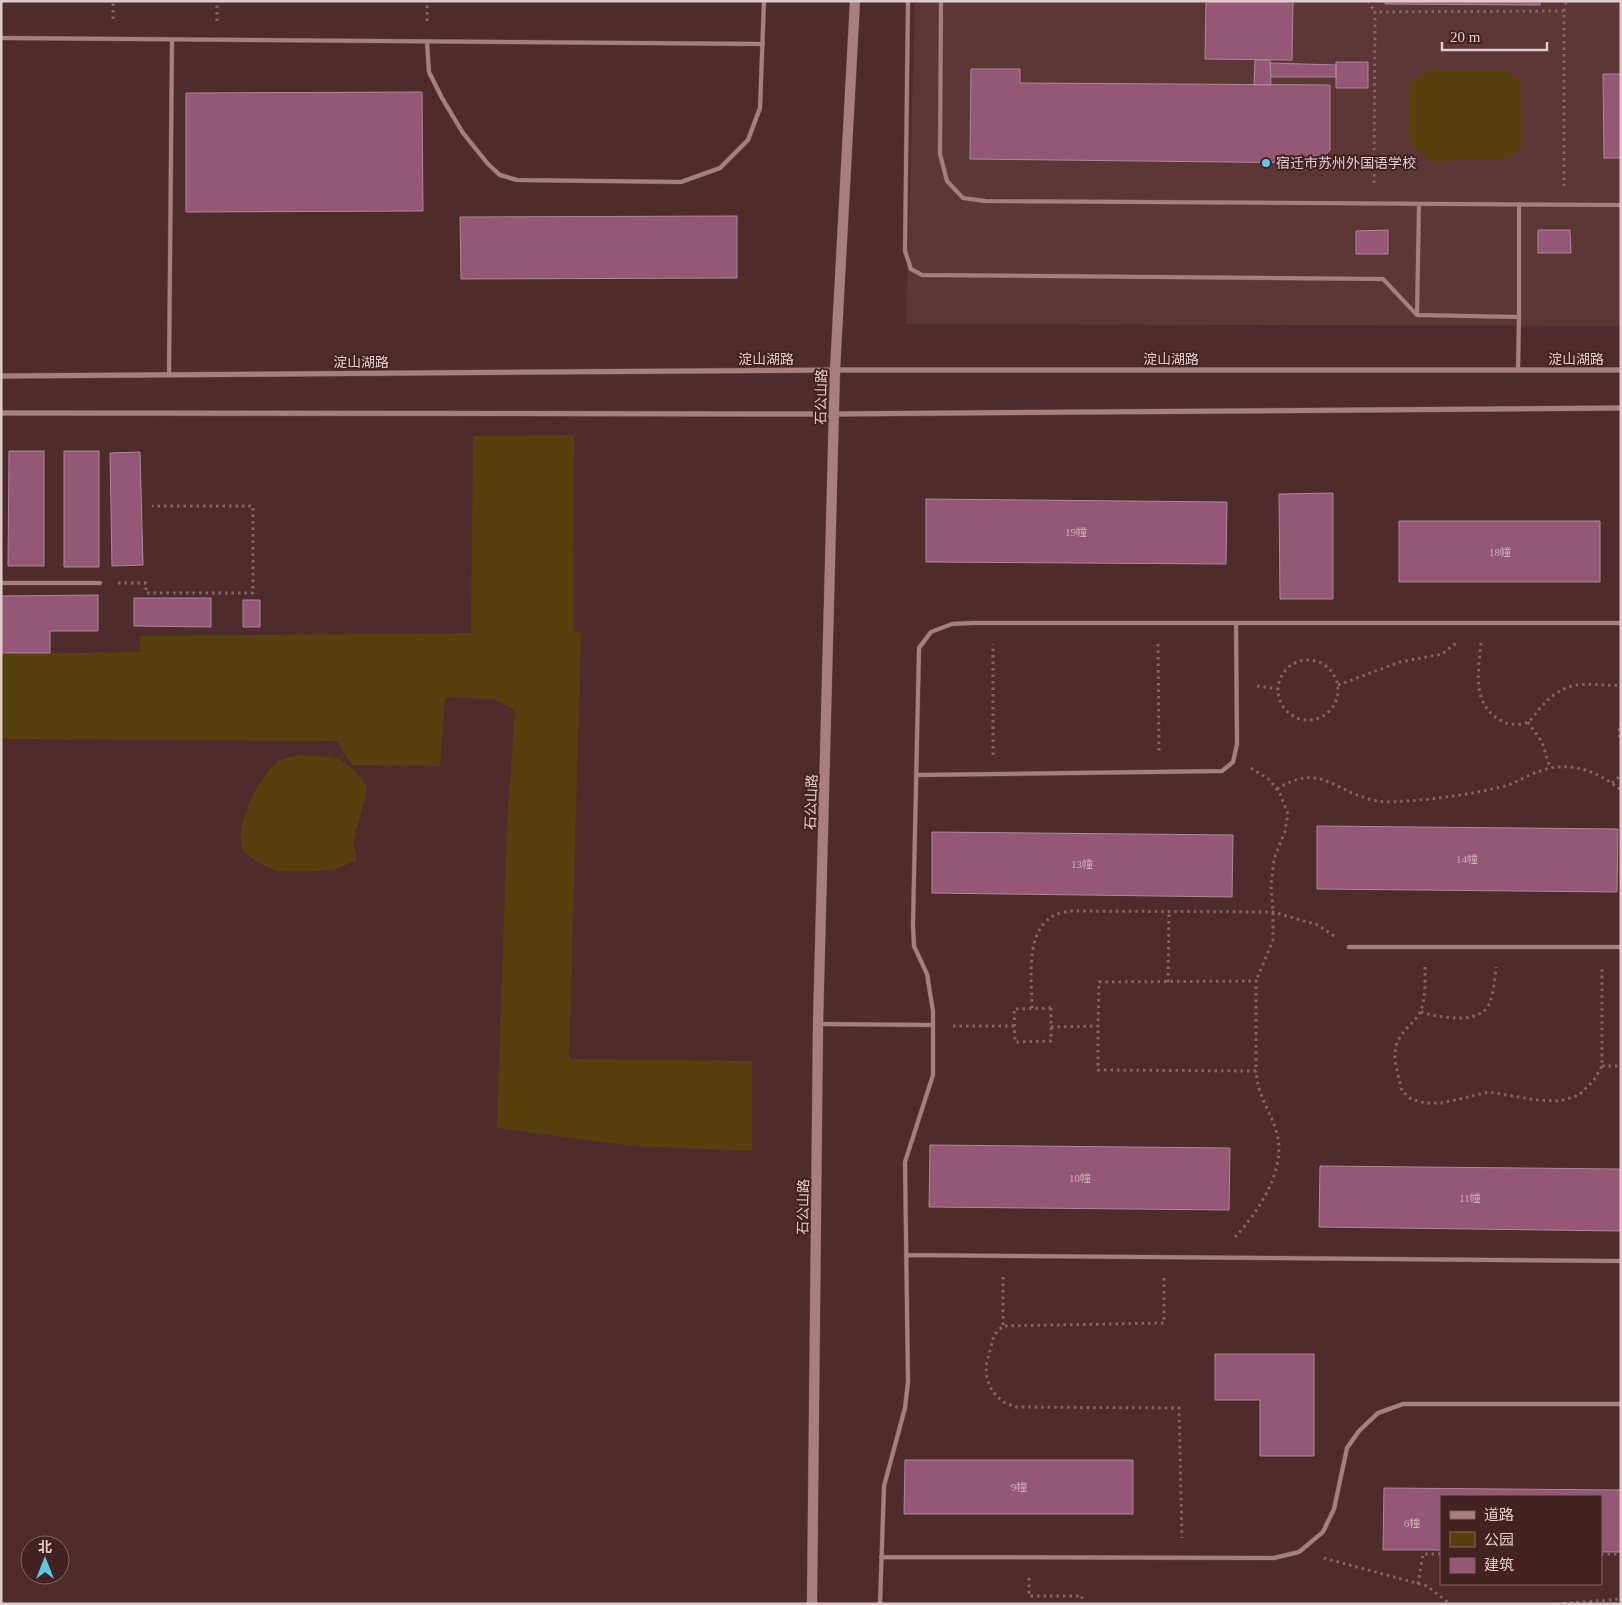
<svg xmlns="http://www.w3.org/2000/svg" width="1622" height="1605" font-family="'Times New Roman','Noto Sans SC',serif">
<style>
.built{fill:#5d3636}
.green{fill:#56400d}
.building{fill:#945776;stroke:#ad889a}
.lines{fill:none;stroke-linecap:round;stroke-linejoin:round}
.lane-casing{stroke:#664b4b;stroke-width:5}
.street-casing{stroke:#664b4b;stroke-width:6}
.secondary-casing{stroke:#664b4b;stroke-width:11}
.path{stroke:#846666;stroke-width:3;stroke-dasharray:2.5 4;stroke-linecap:butt}
.lane{stroke:#a77f7e;stroke-width:4}
.street{stroke:#a77f7e;stroke-width:5}
.secondary{stroke:#a77f7e;stroke-width:10}
.poi-dot{fill:#5dc7e8;stroke:#432222;stroke-width:2}
.labels{text-anchor:middle;stroke-width:4;stroke-linejoin:round;paint-order:stroke}
.number-label{font-size:11px;fill:#ceaeb5}
.poi-label{font-size:14px;fill:#e1cbca;stroke:#432222;text-anchor:start}
.street-label{font-size:14px;fill:#e1cbca;stroke:#432222}
</style>
<rect width="100%" height="100%" fill="#4e2c2c"/>
<path class="built" d="M 915,1 L 1621,1 L 1621,326 L 906,324 Z"/>
<path class="green" d="M 1504,69 L 1520,81 L 1522,145 L 1505,159 L 1431,161 L 1410,144 L 1410,82 L 1429,70 Z
M 574,435 L 573,632 L 581,632 L 569,1059 L 752,1061 L 752,1151 L 632,1146 L 497,1128 L 507,828 L 515,710 L 494,699 L 445,697 L 440,766 L 352,765 L 337,741 L 1,739 L 1,654 L 140,652 L 140,636 L 471,633 L 473,436 Z
M 299,755 L 331,757 L 341,760 L 360,776 L 366,786 L 366,795 L 353,841 L 356,854 L 356,861 C 348,863 341,868 334,869 C 323,872 292,872 280,871 C 272,870 248,859 244,851 C 231,830 260,775 277,762 C 284,758 291,756 299,755 Z"/>
<path class="building" d="M 1206,1 L 1293,1 L 1292,60 L 1205,59 Z
M 1385,1 L 1540,1 L 1540,5 L 1385,4 Z
M 1255,60 L 1270,60 L 1271,85 L 1254,85 Z
M 1336,62 L 1368,62 L 1368,88 L 1336,88 Z
M 1270,63 L 1336,65 L 1336,77 L 1271,77 Z
M 971,69 L 1020,69 L 1020,83 L 1330,85 L 1330,150 L 1323,158 L 1311,163 L 970,159 Z
M 1603,74 L 1621,74 L 1621,158 L 1604,158 Z
M 422,92 L 423,211 L 186,212 L 186,93 Z
M 737,216 L 737,278 L 461,279 L 460,217 Z
M 1388,230 L 1388,254 L 1356,254 L 1356,231 Z
M 1538,230 L 1570,230 L 1571,253 L 1538,253 Z
M 9,451 L 44,451 L 44,566 L 8,566 Z
M 64,451 L 99,451 L 99,567 L 64,567 Z
M 140,452 L 143,565 L 112,566 L 110,453 Z
M 1333,493 L 1333,599 L 1280,599 L 1279,494 Z
M 926,499 L 1227,502 L 1226,564 L 926,562 Z
M 1399,521 L 1600,521 L 1600,582 L 1399,582 Z
M 98,595 L 98,631 L 50,631 L 50,653 L 1,653 L 1,596 Z
M 134,598 L 211,598 L 211,627 L 134,626 Z
M 243,600 L 260,600 L 260,627 L 243,627 Z
M 1317,826 L 1618,829 L 1617,892 L 1317,889 Z
M 932,832 L 1233,835 L 1232,897 L 932,893 Z
M 930,1145 L 1230,1148 L 1229,1210 L 929,1207 Z
M 1320,1166 L 1620,1169 L 1620,1231 L 1319,1227 Z
M 1215,1354 L 1314,1354 L 1314,1456 L 1260,1456 L 1260,1400 L 1215,1400 Z
M 905,1460 L 1133,1460 L 1133,1514 L 904,1514 Z
M 1384,1488 L 1621,1490 L 1621,1552 L 1601,1552 L 1601,1496 L 1441,1496 L 1441,1550 L 1383,1550 Z"/>
<g class="lines">
<defs>
<path id="lane" d="M 908,1 L 905,251 L 911,269 L 922,275 L 1383,279 L 1417,315 L 1519,317 L 1518,370
M 941,1 L 940,154 L 947,181 L 963,198 L 985,201 L 1621,205
M 1,38 L 763,44
M 427,42 L 429,72 L 442,98 L 463,133 L 488,164 L 500,175 L 517,180 L 681,182 L 720,168 L 748,140 L 760,108 L 764,1
M 1417,315 L 1419,204
M 1519,317 L 1519,204
M 169,375 L 172,40
M 1,583 L 100,583
M 916,775 L 1222,771 L 1233,762 L 1237,744 L 1236,623
M 1349,947 L 1621,947
M 818,1024 L 933,1025
M 906,1255 L 1621,1261
M 881,1557 L 1274,1558 L 1299,1552 L 1323,1532 L 1334,1509 L 1347,1448 L 1359,1431 L 1378,1413 L 1403,1404 L 1621,1404
M 880,1604 L 884,1486 L 905,1408 L 908,1382 L 905,1162 L 933,1075 L 933,1011 L 927,974 L 914,946 L 913,924 L 919,648 L 931,632 L 952,624 L 973,623 L 1621,623"/>
<path id="street" d="M 1,376 L 835,370 L 1621,370
M 1,413 L 835,414 L 1621,408"/>
<path id="secondary" d="M 812,1604 L 818,1024 L 835,370 L 855,1"/>
</defs>
<use href="#lane" class="lane-casing"/>
<use href="#street" class="street-casing"/>
<use href="#secondary" class="secondary-casing"/>
<path class="path" d="M 1368,1 L 1375,12
M 1564,11 L 1566,1
M 113,19 L 113,1
M 217,21 L 217,1
M 427,21 L 427,1
M 1374,183 L 1375,12 L 1564,11 L 1564,186
M 118,583 L 146,583 L 146,593 L 253,593 L 253,506 L 152,506
M 1481,643 C 1478,674 1471,708 1506,723 C 1512,725 1523,725 1528,722 C 1531,720 1534,716 1536,713 C 1544,703 1553,694 1564,689 C 1583,680 1601,687 1621,685
M 1158,644 L 1159,753
M1278 690a30 30 0 1 1 60 0a30 30 0 1 1-60 0Z
M 1338,685 L 1400,662 L 1442,654 L 1456,643
M 1257,686 L 1278,689
M 1528,722 L 1542,742 L 1550,768
M 1621,722 L 1619,731 L 1621,744
M 993,755 L 993,644
M 1251,768 L 1270,780 L 1280,794 L 1288,814 L 1285,831 L 1274,859 L 1271,885 L 1273,912 L 1273,940 L 1256,981
M 1612,783 L 1621,775
M 1277,789 C 1319,763 1330,788 1369,799 C 1381,803 1394,802 1407,801 C 1438,799 1471,794 1501,787 C 1515,784 1527,775 1540,771 C 1570,760 1597,771 1621,790
M 1425,967 C 1425,981 1426,997 1421,1010 C 1415,1025 1396,1032 1395,1053 C 1394,1063 1400,1081 1402,1091 L 1411,1099 L 1425,1103 L 1442,1103 L 1489,1092 L 1537,1100 L 1560,1101 L 1579,1095 L 1594,1080 L 1602,1066 L 1602,967
M 1168,982 L 1169,912
M 1032,1008 C 1032,980 1024,930 1055,915 C 1059,913 1066,912 1070,911 L 1273,912 L 1318,925 L 1334,936
M 1051,1008 L 1051,1041 L 1015,1042 L 1014,1009 Z
M 1421,1012 C 1438,1017 1472,1024 1486,1009 C 1493,1002 1495,977 1496,967
M 953,1026 L 1015,1026
M 1051,1027 L 1098,1026 L 1099,982 L 1256,981 L 1256,1071 L 1098,1070 L 1098,1026
M 1602,1066 L 1621,1066
M 1235,1237 C 1260,1210 1288,1167 1276,1130 C 1272,1117 1265,1106 1261,1094 C 1258,1087 1257,1079 1256,1071
M 1003,1277 L 1003,1326
M 1164,1278 L 1164,1323 L 1003,1326 L 994,1335 L 986,1366 L 987,1379 L 992,1391 L 1003,1402 L 1016,1407 L 1179,1408 L 1182,1538
M 1601,1554 L 1621,1554
M 1324,1558 L 1427,1586 L 1450,1604
M 1029,1578 L 1029,1596 L 1082,1596 L 1082,1604
M 1418,1584 L 1423,1554 L 1441,1554
M 1557,1604 L 1621,1599"/>
<use href="#lane" class="lane"/>
<use href="#street" class="street"/>
<use href="#secondary" class="secondary"/>
</g>
<circle class="poi-dot" cx="1266" cy="163" r="5"/>
<g class="labels">
<g class="number-label">
<text x="1076" y="536">19幢</text>
<text x="1500" y="556">18幢</text>
<text x="1467" y="863">14幢</text>
<text x="1082" y="868">13幢</text>
<text x="1080" y="1182">10幢</text>
<text x="1470" y="1202">11幢</text>
<text x="1019" y="1491">9幢</text>
<text x="1412" y="1527">6幢</text>
</g>
<g class="poi-label">
<text x="1276" y="168">宿迁市苏州外国语学校</text>
</g>
<g class="street-label">
<text x="766" y="364">淀山湖路</text>
<text x="1171" y="364">淀山湖路</text>
<text x="1576" y="364">淀山湖路</text>
<text x="361" y="367">淀山湖路</text>
<text transform="translate(821 397) rotate(-89)" y="5">石公山路</text>
<text transform="translate(811 802) rotate(-88)" y="5">石公山路</text>
<text transform="translate(803 1207) rotate(-89)" y="5">石公山路</text>
</g>
</g>
<rect width="1622" height="1605" fill="none" stroke="#e1cbca" stroke-width="5"/>
<rect x="1440" y="1495" width="162" height="90" fill="#432222" stroke="#826665"/>
<rect x="1450" y="1511" width="25" height="8" fill="#a77f7e" stroke="#826665"/>
<text x="1484" y="1520" font-size="15" fill="#e1cbca">道路</text>
<rect x="1450" y="1532" width="25" height="15" fill="#56400d" stroke="#826665"/>
<text x="1484" y="1545" font-size="15" fill="#e1cbca">公园</text>
<rect x="1450" y="1558" width="25" height="15" fill="#945776" stroke="#826665"/>
<text x="1484" y="1570" font-size="15" fill="#e1cbca">建筑</text>
<g transform="translate(45 1560)"><circle r="24" fill="#432222" stroke="#826665"/>
<path d="M0-4L9 19L0 12L-9 19Z" fill="#5dc7e8"/>
<text y="-8" font-size="14" font-weight="bold" text-anchor="middle" fill="#e1cbca">北</text>
</g>
<path d="M1442 42v8h105v-8" fill="none" stroke="#e1cbca" stroke-width="2.5"/>
<text x="1450" y="42" font-size="15" fill="#e1cbca" stroke="#432222" stroke-width="4" paint-order="stroke">20 m</text>
</svg>
